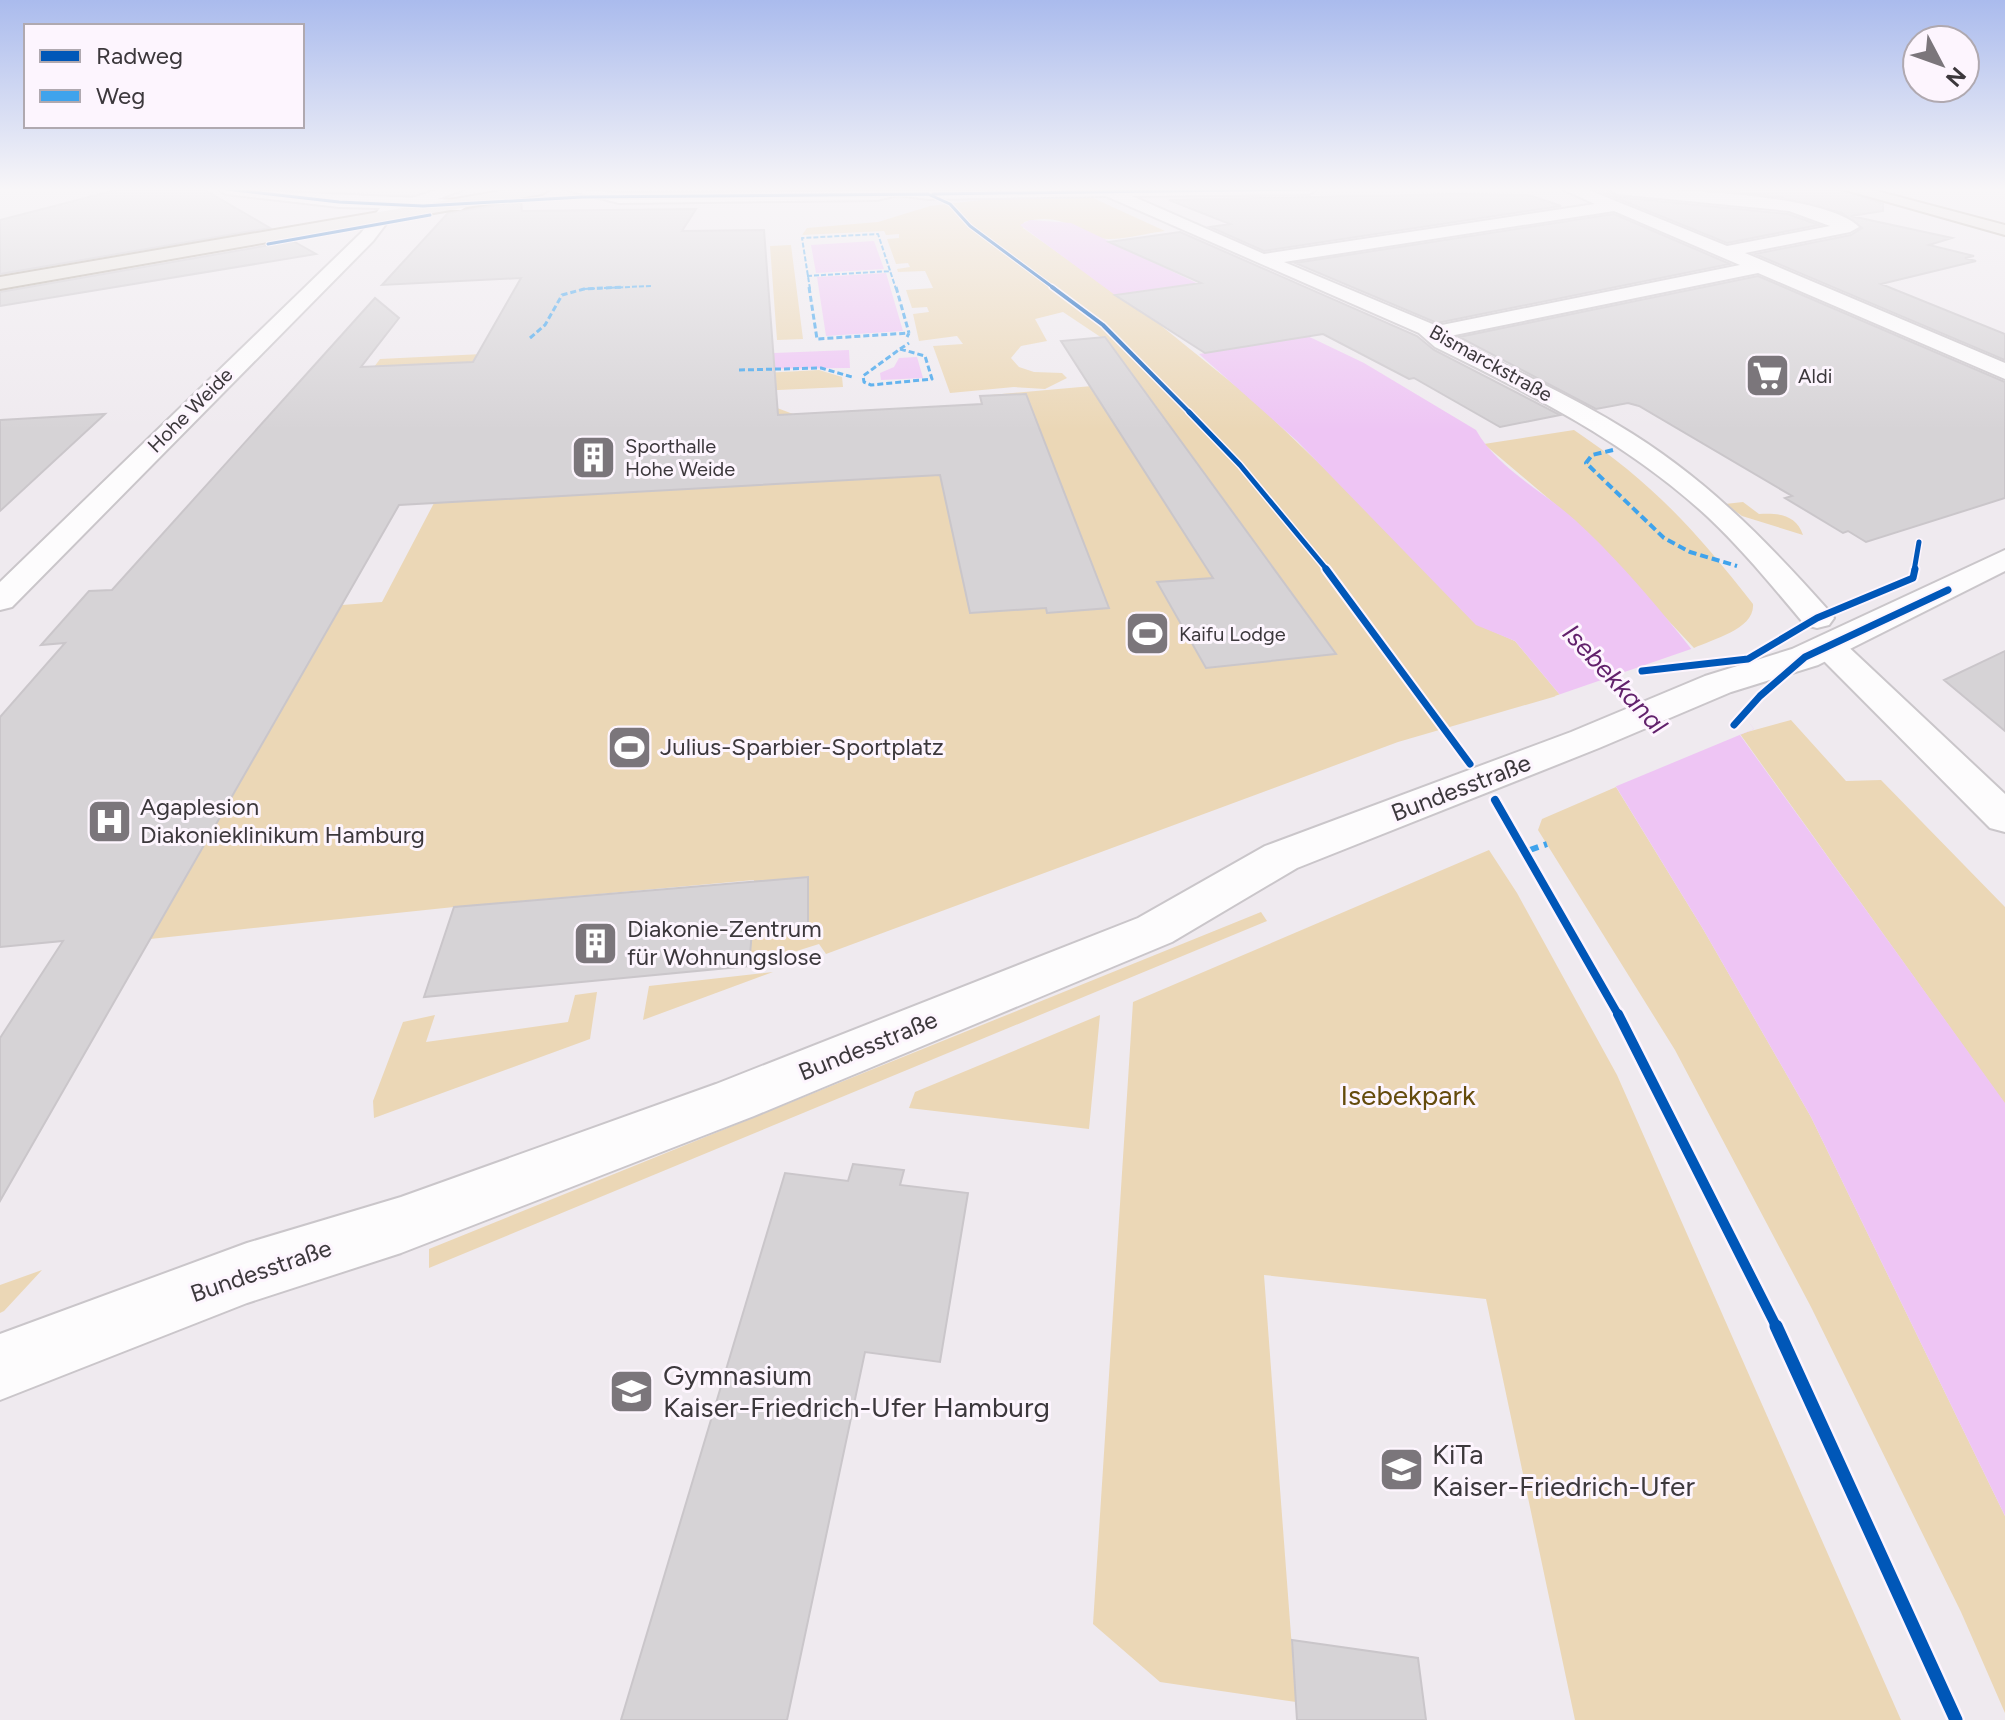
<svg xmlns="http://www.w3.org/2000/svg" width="2005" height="1720" font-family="Figtree,sans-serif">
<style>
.green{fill:#ebd7b6}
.water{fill:#eec5f4}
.pier{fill:#efeaef}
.building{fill:#d6d3d6;stroke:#cac6ca;stroke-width:2}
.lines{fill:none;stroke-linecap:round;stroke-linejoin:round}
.street-casing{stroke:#cac6ca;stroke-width:4}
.secondary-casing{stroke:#cac6ca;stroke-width:4}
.primary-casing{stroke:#afa69a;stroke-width:4}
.street{fill:#fdfcfd;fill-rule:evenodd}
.secondary{fill:#fdfcfd;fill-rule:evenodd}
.primary{fill:#e7e3dc;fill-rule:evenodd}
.quiet-far3{stroke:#3fa3ec;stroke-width:2;stroke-dasharray:5 2;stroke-linecap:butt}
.quiet-far2{stroke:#3fa3ec;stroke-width:3;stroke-dasharray:6 3;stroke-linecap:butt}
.quiet-far1{stroke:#3fa3ec;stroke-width:4;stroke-dasharray:8 4;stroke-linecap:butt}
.quiet{stroke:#3fa3ec;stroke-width:6;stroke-dasharray:12 6;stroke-linecap:butt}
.cycleway-far6-casing{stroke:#fdf5fe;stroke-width:5}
.cycleway-far5-casing{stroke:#fdf5fe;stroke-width:7}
.cycleway-far4-casing{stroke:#fdf5fe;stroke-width:8}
.cycleway-far3-casing{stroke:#fdf5fe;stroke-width:11}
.cycleway-far2-casing{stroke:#fdf5fe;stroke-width:13}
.cycleway-far1-casing{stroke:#fdf5fe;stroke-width:15}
.cycleway-casing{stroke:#fdf5fe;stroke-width:18}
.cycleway-far6{stroke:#0057b8;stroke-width:3}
.cycleway-far5{stroke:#0057b8;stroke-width:4}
.cycleway-far4{stroke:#0057b8;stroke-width:5}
.cycleway-far3{stroke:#0057b8;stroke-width:7}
.cycleway-far2{stroke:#0057b8;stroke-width:8}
.cycleway-far1{stroke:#0057b8;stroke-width:10}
.cycleway{stroke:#0057b8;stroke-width:13}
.labels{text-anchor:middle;stroke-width:6;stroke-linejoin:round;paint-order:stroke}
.far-street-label{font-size:20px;fill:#3c383c;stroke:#fdf5fe}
.far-poi-label{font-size:20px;fill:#3c383c;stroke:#fdf5fe;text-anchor:start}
.poi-label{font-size:24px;fill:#3c383c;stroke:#fdf5fe;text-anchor:start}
.street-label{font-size:24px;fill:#3c383c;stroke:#fdf5fe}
.water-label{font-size:26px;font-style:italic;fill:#62216c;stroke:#fdf5fe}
.near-park-label{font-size:28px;fill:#644b0c;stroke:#fdf5fe}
.near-poi-label{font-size:28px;fill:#3c383c;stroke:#fdf5fe;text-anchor:start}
</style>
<rect width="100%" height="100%" fill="#efeaef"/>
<path class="green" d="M 1093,198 L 1165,231 C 1147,233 1127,239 1109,239 C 1081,239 1067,210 1024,222 L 1023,228 L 1159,324 L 1253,400 L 1353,496 L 1476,624 L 1515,641 L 1560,695 L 1398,742 L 826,954 L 819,944 L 749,966 L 754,880 L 454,907 L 150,939 L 342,605 L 382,602 L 434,503 L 764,403 L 793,414 L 981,404 L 980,396 L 1137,382 L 1102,338 L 1063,312 L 1035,319 L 1047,341 L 1021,346 L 1011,358 L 1019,367 L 1034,372 L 1062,373 L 1067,378 L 1045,389 L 1014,387 L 950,393 L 933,346 L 963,344 L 957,336 L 919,341 L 913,314 L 929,312 L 927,307 L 912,308 L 906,290 L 933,288 L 925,271 L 898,272 L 897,269 L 910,267 L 908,263 L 896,264 L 887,239 L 899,238 L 899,234 L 886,235 L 884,231 L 802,235 L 807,228 L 878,222 L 930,206 L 990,199 Z
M 791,245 L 803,339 L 777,340 L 770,246 Z
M 503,353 L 500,375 L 374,367 L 380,359 Z
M 819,370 L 842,377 L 843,387 L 759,391 L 764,373 Z
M 1574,430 C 1654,484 1694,529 1753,604 C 1755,629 1713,639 1694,648 L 1575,521 L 1484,444 Z
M 1743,502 L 1759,514 C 1778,513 1796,514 1803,535 L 1742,516 L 1725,504 Z
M 1791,720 L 1846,781 L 1881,780 L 2005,907 L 2005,1104 L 1740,734 Z
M 1616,787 L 1703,929 L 1811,1117 L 2005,1516 L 2005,1713 L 1961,1612 L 1811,1307 L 1675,1050 L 1538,830 L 1542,819 Z
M 1489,850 L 1517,893 L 1617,1075 L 1901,1720 L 1575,1720 L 1486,1299 L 1264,1275 L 1296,1702 L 1160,1682 L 1093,1624 L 1133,1002 Z
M 1261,912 L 1267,921 L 429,1268 L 429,1249 Z
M 773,972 L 643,1020 L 649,986 Z
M 597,992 L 590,1039 L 374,1118 L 373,1101 L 403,1022 L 435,1015 L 426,1042 L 568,1022 L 575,995 Z
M 1100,1015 L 1089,1129 L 909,1108 L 915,1092 Z
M 42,1270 L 4,1311 L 0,1313 L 0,1285 Z"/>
<path class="water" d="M 1030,220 L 1071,223 L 1364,363 L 1476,430 C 1498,469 1543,491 1575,520 C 1643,582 1697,657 1754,729 L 1740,735 L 2005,1103 L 2005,1516 L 1811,1117 L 1703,929 L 1560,695 L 1515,641 L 1476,625 L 1297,441 L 1199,354 L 1234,348 L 1142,292 L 1115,295 L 1020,225 Z
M 874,241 L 884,269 L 816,273 L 811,245 Z
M 886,273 L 903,331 L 826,336 L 817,277 Z
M 849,350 L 850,368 L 748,369 L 750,354 Z
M 917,357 L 923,378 L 881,380 L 880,373 L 894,367 L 899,358 Z"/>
<path class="pier" d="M 1694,648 L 1754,729 L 1612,788 L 1555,696 Z"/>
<path class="building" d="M 120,189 L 203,189 L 270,228 L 0,274 L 0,220 Z
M 1594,189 L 1606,189 L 1617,197 L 1788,214 L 1819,225 L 1727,243 Z
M 1707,189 L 1839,189 L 1883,204 L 1883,211 L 1851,216 L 1952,238 L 1929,245 L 1974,256 L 1965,258 L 1976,261 L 1881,284 L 2005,334 L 2005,360 L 1755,254 L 1851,235 L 1862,228 L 1842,213 L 1779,197 Z
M 1457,194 L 1529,195 L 1561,206 L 1264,251 L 1210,227 L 1230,224 L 1169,200 Z
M 521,201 L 522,211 L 696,209 L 682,231 L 764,230 L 778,415 L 982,404 L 980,396 L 1026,394 L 1109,608 L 1047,613 L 1046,608 L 970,613 L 940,475 L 399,505 L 0,1201 L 0,1038 L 63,941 L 0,947 L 0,717 L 65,643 L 41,645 L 89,591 L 112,590 L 375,298 L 399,318 L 361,367 L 473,362 L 521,278 L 382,285 L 448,213 Z
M 1614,214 L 1730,264 L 1437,323 L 1295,263 Z
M 1180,232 L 1417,336 L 1434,350 L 1560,415 L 1500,427 L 1414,378 L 1409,379 L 1323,334 L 1205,353 L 1115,295 L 1201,283 L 1109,242 Z
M 293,241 L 316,254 L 0,306 L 0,292 Z
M 1758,276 L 2005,382 L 2005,498 L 1866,542 L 1848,531 L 1843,533 L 1785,498 L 1792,496 L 1639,406 L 1628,403 L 1596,409 L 1459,337 Z
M 1105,337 L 1336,654 L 1206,668 L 1157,582 L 1213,578 L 1061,341 Z
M 105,414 L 0,511 L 0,420 Z
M 2005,651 L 2005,731 L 1944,680 Z
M 808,877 L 808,925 L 752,931 L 749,966 L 424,997 L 454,907 Z
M 853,1164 L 904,1170 L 900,1185 L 968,1193 L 940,1362 L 865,1352 L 787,1720 L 621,1720 L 785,1173 L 848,1181 Z
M 1292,1640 L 1418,1658 L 1426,1720 L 1297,1720 Z"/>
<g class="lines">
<defs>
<path id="street" d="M 440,189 L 465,189 L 392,216 L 373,241 L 12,607 L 0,610 L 0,582 L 361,233 L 380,208 Z
M 564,189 L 619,193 L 1317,189 L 1309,194 L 1132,196 L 1264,254 L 1595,204 L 1562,189 L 1586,189 L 1727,246 L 1830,226 L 1789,211 L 1617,194 L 1609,189 C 1660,189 1825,192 1859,227 L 1850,232 L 1745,253 L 2005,363 L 2005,379 L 1758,273 L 1450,336 C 1505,367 1564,392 1618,425 C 1701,474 1765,539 1829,611 L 1834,618 L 1829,625 L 1817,628 L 1805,625 C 1774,588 1743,550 1708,517 C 1628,443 1531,394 1435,347 L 1419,333 L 1106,196 L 928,199 L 898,195 L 877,200 L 619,203 ZM 1614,211 L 1740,265 L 1437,326 L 1284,262 Z
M 1828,635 L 1840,639 L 2005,794 L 2005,832 L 1990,828 L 1816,653 L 1810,646 L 1816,639 Z"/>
<path id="secondary" d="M 218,189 L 461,200 L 469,205 L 461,210 L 339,207 L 226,194 Z
M 2005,550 L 2005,571 L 1818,665 L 1731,692 L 1599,748 L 1297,868 L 1172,942 L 754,1116 L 401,1253 L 247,1303 L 0,1400 L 0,1334 L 247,1243 L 401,1197 L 716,1084 L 1138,918 L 1265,846 L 1571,732 L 1705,676 L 1792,649 Z"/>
<path id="primary" d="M 513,189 L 550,189 L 542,194 L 0,289 L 0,277 Z
M 1842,189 L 1869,189 L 2005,225 L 2005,235 Z"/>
</defs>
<use href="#street" class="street-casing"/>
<use href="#secondary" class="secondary-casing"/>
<use href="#primary" class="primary-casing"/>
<use href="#street" class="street"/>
<use href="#secondary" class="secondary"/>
<use href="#primary" class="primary"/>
<path class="quiet-far3" d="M 807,276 L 891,271
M 583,289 L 651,286
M 810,289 L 802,238 L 878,234 L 896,289"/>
<path class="quiet-far2" d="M 809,287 L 817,339 L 909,333
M 896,287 L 909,333
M 907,337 L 909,333
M 530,338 L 545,325 L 562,295 L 584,289 L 624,287
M 900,349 L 925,356 L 932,379 L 871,385 L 864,382 L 863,376 Z
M 900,349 L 909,343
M 739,370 L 821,368 L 852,377"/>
<path class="quiet-far1" d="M 1613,450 L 1592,455 L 1586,463 L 1664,538 L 1690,552 L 1737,566"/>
<path class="quiet" d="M 1527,851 L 1547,844"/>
<defs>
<path id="cycleway-far6" d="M 226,189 L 339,202 L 423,206 L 582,197 L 928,194
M 928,194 L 950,204 L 970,226 L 1055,289
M 933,194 L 1309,189
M 268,244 L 430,215"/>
<path id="cycleway-far5" d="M 1052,287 L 1103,325 L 1191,414"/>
<path id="cycleway-far4" d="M 1189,412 L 1240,465 L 1328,571
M 1914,571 L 1919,542"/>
<path id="cycleway-far3" d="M 1326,569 L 1470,764
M 1642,671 L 1748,659 L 1817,618 L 1913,578 L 1915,569
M 1734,725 L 1760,696 L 1805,657 L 1948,590"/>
<path id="cycleway-far2" d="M 1495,800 L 1619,1016"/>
<path id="cycleway-far1" d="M 1618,1014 L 1777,1328"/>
<path id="cycleway" d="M 1776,1326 L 1956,1720"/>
</defs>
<use href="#cycleway-far6" class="cycleway-far6-casing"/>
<use href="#cycleway-far5" class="cycleway-far5-casing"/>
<use href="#cycleway-far4" class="cycleway-far4-casing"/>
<use href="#cycleway-far3" class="cycleway-far3-casing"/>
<use href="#cycleway-far2" class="cycleway-far2-casing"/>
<use href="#cycleway-far1" class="cycleway-far1-casing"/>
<use href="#cycleway" class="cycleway-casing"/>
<use href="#cycleway-far6" class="cycleway-far6"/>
<use href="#cycleway-far5" class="cycleway-far5"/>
<use href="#cycleway-far4" class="cycleway-far4"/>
<use href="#cycleway-far3" class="cycleway-far3"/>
<use href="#cycleway-far2" class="cycleway-far2"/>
<use href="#cycleway-far1" class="cycleway-far1"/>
<use href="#cycleway" class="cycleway"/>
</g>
<linearGradient id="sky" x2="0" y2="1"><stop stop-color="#aabbed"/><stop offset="0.44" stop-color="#f8f6f8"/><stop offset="1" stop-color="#f8f6f8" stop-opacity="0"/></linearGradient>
<rect width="2005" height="430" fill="url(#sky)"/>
<defs>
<symbol id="supermarket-square" viewBox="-11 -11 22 22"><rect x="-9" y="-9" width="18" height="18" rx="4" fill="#7b767b" stroke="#fdf5fe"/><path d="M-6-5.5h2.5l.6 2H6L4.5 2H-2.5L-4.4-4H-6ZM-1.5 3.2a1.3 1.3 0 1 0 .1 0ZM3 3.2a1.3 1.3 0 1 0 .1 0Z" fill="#fff"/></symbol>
<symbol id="building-square" viewBox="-11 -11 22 22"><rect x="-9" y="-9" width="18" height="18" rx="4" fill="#7b767b" stroke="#fdf5fe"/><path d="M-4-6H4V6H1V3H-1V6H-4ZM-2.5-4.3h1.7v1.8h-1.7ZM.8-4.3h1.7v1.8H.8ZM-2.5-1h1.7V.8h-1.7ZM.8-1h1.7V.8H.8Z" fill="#fff"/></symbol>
<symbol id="stadium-square" viewBox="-11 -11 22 22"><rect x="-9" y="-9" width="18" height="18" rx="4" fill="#7b767b" stroke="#fdf5fe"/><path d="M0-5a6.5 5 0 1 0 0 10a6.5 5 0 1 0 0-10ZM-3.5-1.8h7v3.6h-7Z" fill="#fff"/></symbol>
<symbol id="hospital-square" viewBox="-11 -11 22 22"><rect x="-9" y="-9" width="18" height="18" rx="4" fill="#7b767b" stroke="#fdf5fe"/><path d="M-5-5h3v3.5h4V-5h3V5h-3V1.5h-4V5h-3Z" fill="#fff"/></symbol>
<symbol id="school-square" viewBox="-11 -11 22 22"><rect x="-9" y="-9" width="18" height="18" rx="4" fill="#7b767b" stroke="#fdf5fe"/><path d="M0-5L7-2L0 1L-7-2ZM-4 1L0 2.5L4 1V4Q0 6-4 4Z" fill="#fff"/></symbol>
</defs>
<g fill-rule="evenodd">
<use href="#supermarket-square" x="1742" y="350" width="51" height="51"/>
<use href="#building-square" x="568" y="432" width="51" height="51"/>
<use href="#stadium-square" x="1122" y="608" width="51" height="51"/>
<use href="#stadium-square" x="604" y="722" width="51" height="51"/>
<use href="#hospital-square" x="84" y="796" width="51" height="51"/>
<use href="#building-square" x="570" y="918" width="51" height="51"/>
<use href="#school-square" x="606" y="1366" width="51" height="51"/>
<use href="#school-square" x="1376" y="1444" width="51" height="51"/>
</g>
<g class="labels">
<g class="far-street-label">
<text transform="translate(1491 363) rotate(29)" y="7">Bismarckstraße</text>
<text transform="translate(190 410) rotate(-45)" y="7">Hohe Weide</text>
</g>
<g class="far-poi-label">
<text x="1798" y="383">Aldi</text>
<text x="625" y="453">Sporthalle<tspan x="625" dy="23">Hohe Weide</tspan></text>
<text x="1179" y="641">Kaifu Lodge</text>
</g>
<g class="poi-label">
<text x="660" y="755">Julius-Sparbier-Sportplatz</text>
<text x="140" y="815">Agaplesion<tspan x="140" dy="28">Diakonieklinikum Hamburg</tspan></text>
<text x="627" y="937">Diakonie-Zentrum<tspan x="627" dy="28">für Wohnungslose</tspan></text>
</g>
<g class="street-label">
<text transform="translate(1461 788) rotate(-21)" y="8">Bundesstraße</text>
<text transform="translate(868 1046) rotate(-22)" y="8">Bundesstraße</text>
<text transform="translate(261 1271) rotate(-19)" y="8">Bundesstraße</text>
</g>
<g class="water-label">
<text transform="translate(1615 679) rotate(47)" y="9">Isebekkanal</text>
</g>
<g class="near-park-label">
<text x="1408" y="1105">Isebekpark</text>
</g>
<g class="near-poi-label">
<text x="663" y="1385">Gymnasium<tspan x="663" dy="32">Kaiser-Friedrich-Ufer Hamburg</tspan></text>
<text x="1432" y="1464">KiTa<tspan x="1432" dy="32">Kaiser-Friedrich-Ufer</tspan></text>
</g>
</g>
<rect x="24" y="24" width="280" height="104" fill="#fdf5fe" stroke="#b0a9b0" stroke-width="2"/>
<rect x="40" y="50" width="40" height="12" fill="#0057b8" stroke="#b0a9b0" stroke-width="2"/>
<text x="96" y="64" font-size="24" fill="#3c383c">Radweg</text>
<rect x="40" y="90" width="40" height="12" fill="#3fa3ec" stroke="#b0a9b0" stroke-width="2"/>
<text x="96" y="104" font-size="24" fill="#3c383c">Weg</text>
<g transform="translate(1941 64) rotate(131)"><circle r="38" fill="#fdf5fe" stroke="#b0a9b0" stroke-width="2"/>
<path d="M0-6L14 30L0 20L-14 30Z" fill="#7b767b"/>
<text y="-12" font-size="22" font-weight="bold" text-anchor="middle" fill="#3c383c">N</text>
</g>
</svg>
